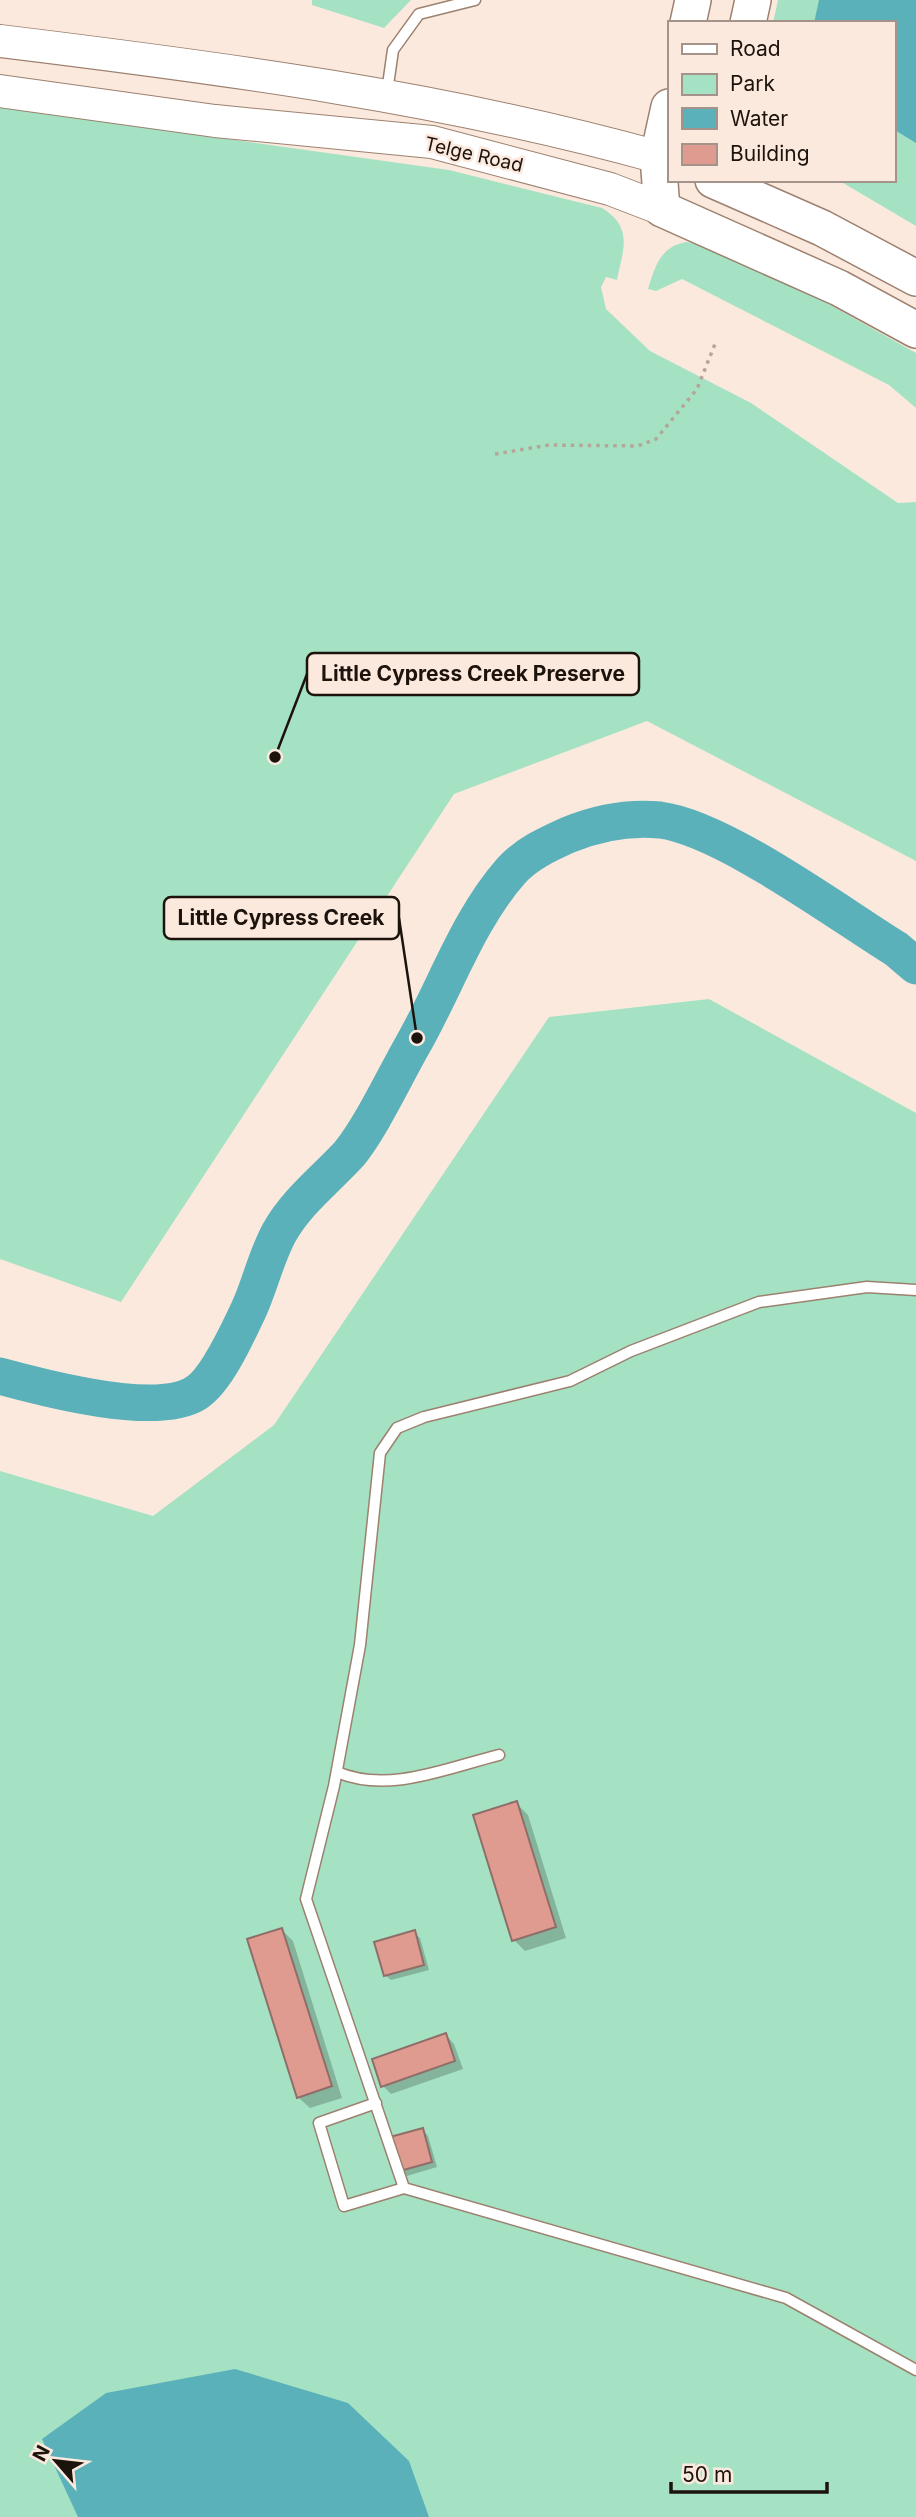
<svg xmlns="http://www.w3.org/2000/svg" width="916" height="2517" font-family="Inter,sans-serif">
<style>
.green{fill:#a5e2c3}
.water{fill:#5ab1b9}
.shadow{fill:#0003}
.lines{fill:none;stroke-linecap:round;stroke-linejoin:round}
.river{stroke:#5ab1b9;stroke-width:37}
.building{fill:#e09b90;stroke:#8f6e69;stroke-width:2}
.lane-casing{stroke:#9c816f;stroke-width:13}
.secondary-casing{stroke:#9c816f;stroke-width:34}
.primary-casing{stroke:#9c816f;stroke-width:38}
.path{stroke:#b5a59b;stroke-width:3.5;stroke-dasharray:3.5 5;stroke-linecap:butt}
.lane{stroke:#fff;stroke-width:10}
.secondary{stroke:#fff;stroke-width:32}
.primary{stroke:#fff;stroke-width:35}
.labels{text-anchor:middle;stroke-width:5;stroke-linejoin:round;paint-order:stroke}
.street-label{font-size:19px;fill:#1d130d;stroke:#fce9de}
.leader{fill:none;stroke:#1d130d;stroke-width:2.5}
.callout-dot{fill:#1d130d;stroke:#fce9de;stroke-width:2.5}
.callout{fill:#fce9de;stroke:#1d130d;stroke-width:2.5}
.callout-label{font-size:21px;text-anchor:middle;font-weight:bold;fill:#1d130d}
</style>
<rect width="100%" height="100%" fill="#fce9de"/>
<path class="green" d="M 312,0 L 411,0 L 384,28 L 312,5 Z
M 778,0 L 916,0 L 916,226 L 838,180 L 893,180 L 893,23 L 773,23 Z
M 0,107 L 449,170 L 602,208 C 634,228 623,249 617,280 L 606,277 L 601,287 L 606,309 L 650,351 L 751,403 L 898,503 L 916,502 L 916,861 L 647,721 L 454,794 L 121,1302 L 0,1259 Z
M 687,242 L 702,245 L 816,297 L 916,353 L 916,408 L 889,385 L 682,279 L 656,291 L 648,289 C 655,267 660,246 687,242 Z
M 709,999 L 916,1113 L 916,2517 L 0,2517 L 0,1471 L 153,1516 L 274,1425 L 549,1017 Z"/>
<path class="water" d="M 819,0 L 916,0 L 916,143 L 893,129 L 893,23 L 814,23 Z
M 235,2369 L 348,2403 L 409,2461 L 429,2517 L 78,2517 L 42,2439 L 106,2393 Z"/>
<path class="shadow" d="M 516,1803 L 528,1815 L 566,1938 L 525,1951 L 514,1940 Z
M 282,1930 L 293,1941 L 342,2098 L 310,2108 L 298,2097 Z
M 414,1932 L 420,1938 L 429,1970 L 391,1980 L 385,1975 Z
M 446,2035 L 454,2044 L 463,2069 L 391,2094 L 383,2086 Z
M 423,2130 L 428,2136 L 437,2167 L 407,2176 L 401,2170 Z"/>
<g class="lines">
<path class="river" d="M 0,1376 C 44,1388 156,1418 196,1393 C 217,1380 238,1332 249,1309 C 260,1285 266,1257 279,1233 C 296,1202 325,1180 349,1154 C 370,1129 395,1076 412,1046 C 445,989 467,921 511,871 C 526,854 548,844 568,835 C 597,823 629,817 660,820 C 723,828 838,913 896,949 L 916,966"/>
</g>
<path class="building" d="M 517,1801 L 556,1927 L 512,1941 L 473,1815 Z
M 282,1928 L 332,2086 L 297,2098 L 247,1939 Z
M 415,1930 L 424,1965 L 384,1976 L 374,1942 Z
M 446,2033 L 455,2061 L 381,2087 L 372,2059 Z
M 423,2128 L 432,2162 L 400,2171 L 390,2137 Z"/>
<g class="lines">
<defs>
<path id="lane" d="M 387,92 L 393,50 L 419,14 L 475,0
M 337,1772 C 388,1794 447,1768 499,1755
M 376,2103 L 319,2123 L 344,2206 L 404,2188 L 786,2298 L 916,2370
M 404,2188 L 306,1899 L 334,1786 L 360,1645 L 380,1453 L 397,1428 L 424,1417 L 570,1381 L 631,1351 L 759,1302 L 867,1287 L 916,1290"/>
<path id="secondary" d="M 0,41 C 221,68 443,97 658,157
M 0,91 L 215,121 L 432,142 L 610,189 L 662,209"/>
<path id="primary" d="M 688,23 L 693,0
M 748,23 L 753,0
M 713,180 L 822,228 L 916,278
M 662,209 L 839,288 L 916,330
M 662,209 L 658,157 L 669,107"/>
</defs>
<use href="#lane" class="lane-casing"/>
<use href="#secondary" class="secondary-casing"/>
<use href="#primary" class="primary-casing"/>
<path class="path" d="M 495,454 L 549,445 L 638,446 L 656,439 L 697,389 L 715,344"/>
<use href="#lane" class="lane"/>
<use href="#secondary" class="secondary"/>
<use href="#primary" class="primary"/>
</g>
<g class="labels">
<g class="street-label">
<text transform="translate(474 154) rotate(13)" y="7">Telge Road</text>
</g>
</g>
<path class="leader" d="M275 757L307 674M417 1038L399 918"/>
<g class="callout-dot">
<circle cx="275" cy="757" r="7"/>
<circle cx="417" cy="1038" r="7"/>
</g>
<g class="callout">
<rect x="307" y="653" width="332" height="42" rx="7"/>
<rect x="164" y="897" width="235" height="42" rx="7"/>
</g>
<g class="callout-label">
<text x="473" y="681">Little Cypress Creek Preserve</text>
<text x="281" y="925">Little Cypress Creek</text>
</g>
<rect x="668" y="21" width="228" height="161" fill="#fce9de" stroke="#a3938a" stroke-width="2"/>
<rect x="682" y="44" width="35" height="10" fill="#ffffff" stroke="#a3938a" stroke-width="2"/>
<text x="730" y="56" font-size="21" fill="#1d130d">Road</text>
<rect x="682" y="74" width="35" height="21" fill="#a5e2c3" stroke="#a3938a" stroke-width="2"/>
<text x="730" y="91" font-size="21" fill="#1d130d">Park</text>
<rect x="682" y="108" width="35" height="21" fill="#5ab1b9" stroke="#a3938a" stroke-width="2"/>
<text x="730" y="126" font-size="21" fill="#1d130d">Water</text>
<rect x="682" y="144" width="35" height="21" fill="#e09b90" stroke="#a3938a" stroke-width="2"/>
<text x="730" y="161" font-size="21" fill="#1d130d">Building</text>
<g transform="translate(56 2461) rotate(298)" stroke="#fce9de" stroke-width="5" paint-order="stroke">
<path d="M0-5L12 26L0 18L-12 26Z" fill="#1d130d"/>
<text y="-10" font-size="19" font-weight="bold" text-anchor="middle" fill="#1d130d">N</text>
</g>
<path d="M671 2482v10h156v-10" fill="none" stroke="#1d130d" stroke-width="3.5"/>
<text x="682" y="2482" font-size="21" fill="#1d130d" stroke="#fce9de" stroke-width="5" paint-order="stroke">50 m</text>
</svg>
